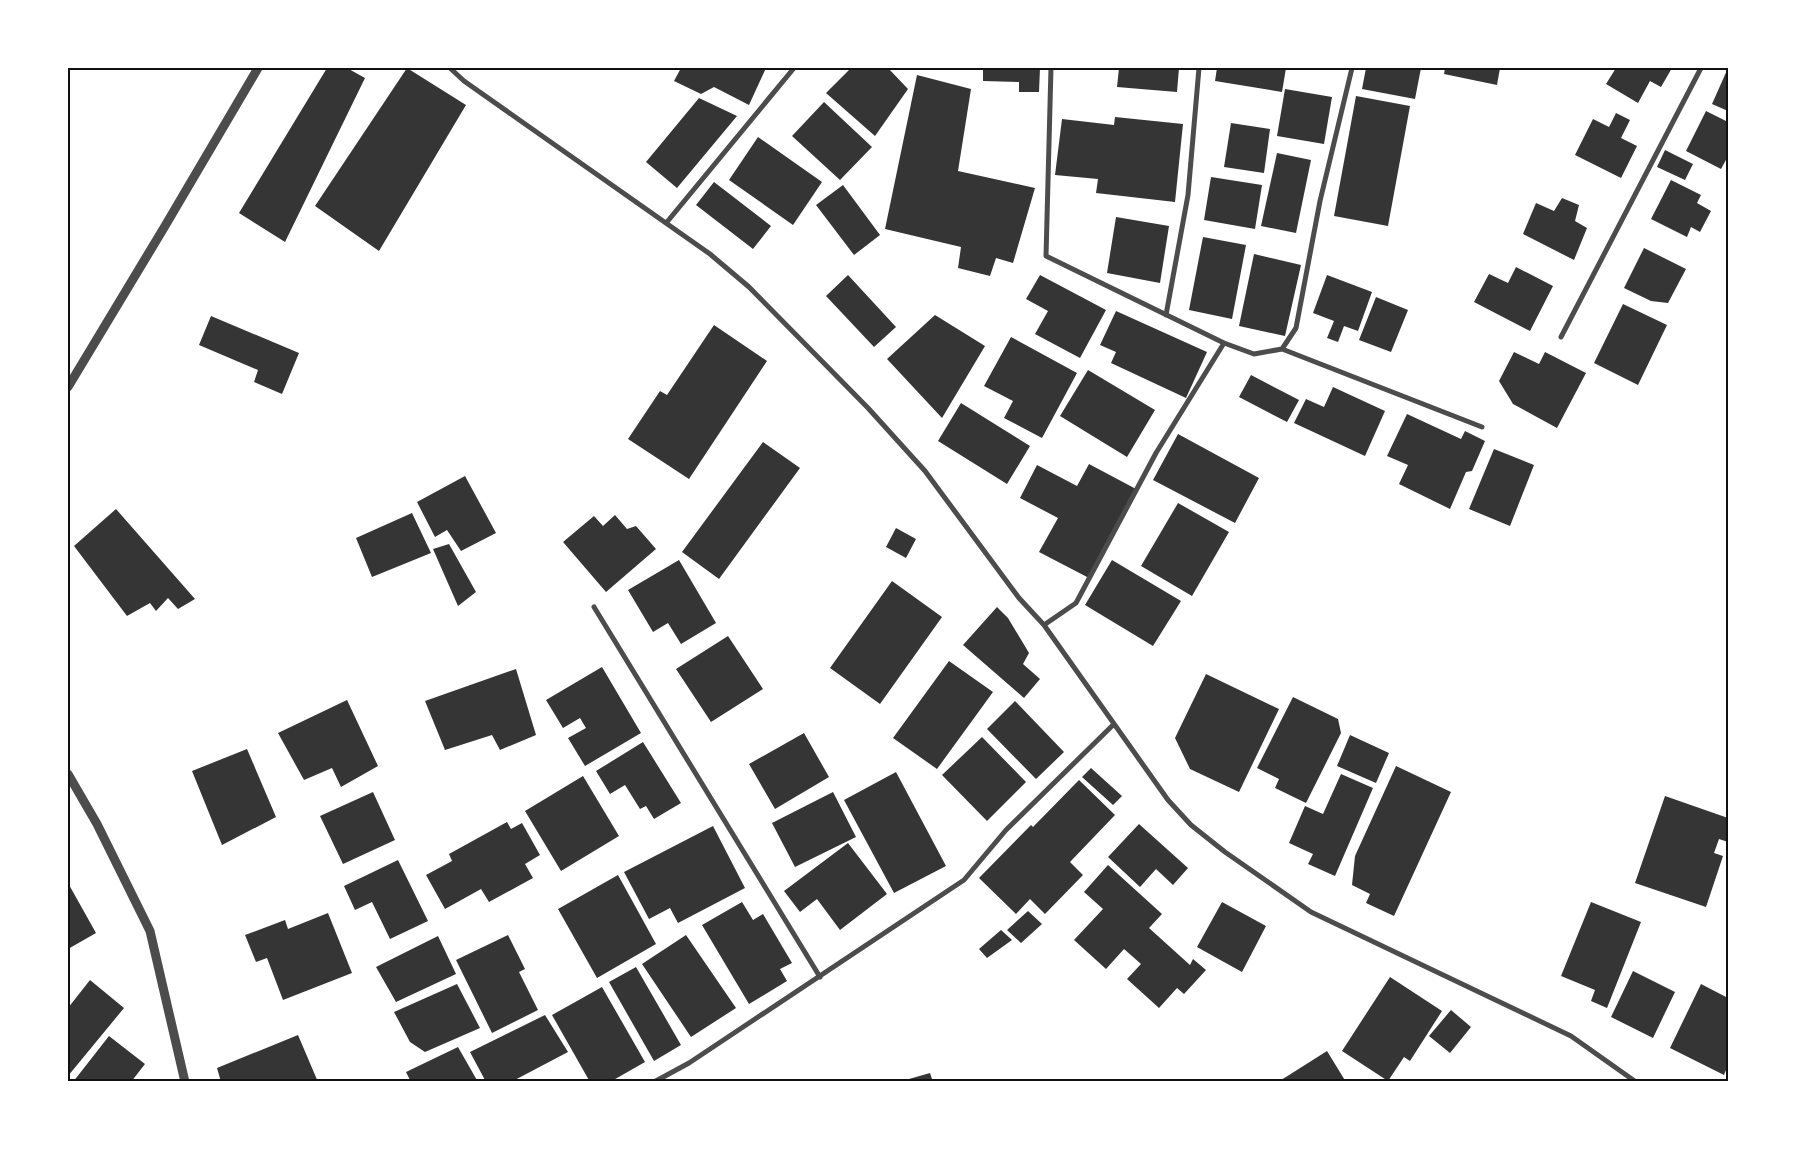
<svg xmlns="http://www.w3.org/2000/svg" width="1796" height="1149" font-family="Poppins,sans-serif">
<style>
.building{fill:#353535}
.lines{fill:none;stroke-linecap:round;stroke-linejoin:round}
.minor{stroke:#4c4c4c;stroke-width:5}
.tertiary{stroke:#4c4c4c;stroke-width:9}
.neatline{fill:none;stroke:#111;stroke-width:2}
</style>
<rect width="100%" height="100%" fill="#fff"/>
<path class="building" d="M 327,68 L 347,68 L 365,78 L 285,242 L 239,213 Z
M 407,68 L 466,105 L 379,251 L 315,206 Z
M 681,68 L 766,68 L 749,105 L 714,87 L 701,94 L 674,81 Z
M 851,68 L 888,68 L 908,89 L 875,136 L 826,93 Z
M 983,68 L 1040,68 L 1039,92 L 1019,92 L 1019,82 L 983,81 Z
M 1119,68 L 1179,68 L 1177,92 L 1117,87 Z
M 1217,68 L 1286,68 L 1282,92 L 1215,81 Z
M 1366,68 L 1421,68 L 1415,99 L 1362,89 Z
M 1445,68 L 1500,68 L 1497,85 L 1444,74 Z
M 1616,68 L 1672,68 L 1661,87 L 1650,81 L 1638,103 L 1606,84 Z
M 1728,68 L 1728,111 L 1712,104 Z
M 917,75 L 971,89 L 958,171 L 1035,188 L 1013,263 L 996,258 L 990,276 L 958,268 L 961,247 L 885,229 Z
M 1285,89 L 1332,97 L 1324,144 L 1277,136 Z
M 1356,96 L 1410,106 L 1388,226 L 1334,216 Z
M 699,98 L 737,116 L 677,188 L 646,162 Z
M 824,102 L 872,147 L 840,180 L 792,136 Z
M 1706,111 L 1728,122 L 1728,159 L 1727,158 L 1721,169 L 1686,151 Z
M 1616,113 L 1630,120 L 1621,138 L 1637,146 L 1621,178 L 1575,155 L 1593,119 L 1609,127 Z
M 1115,117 L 1183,124 L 1175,202 L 1096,193 L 1098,179 L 1055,175 L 1062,119 L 1114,125 Z
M 1231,123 L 1270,129 L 1264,173 L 1224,167 Z
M 758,137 L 822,182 L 793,225 L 729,180 Z
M 1665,150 L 1693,164 L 1685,180 L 1657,167 Z
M 1277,153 L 1311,160 L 1296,233 L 1261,226 Z
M 1211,177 L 1262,185 L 1255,229 L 1204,220 Z
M 1671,180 L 1701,195 L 1697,203 L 1711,211 L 1700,232 L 1691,227 L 1687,237 L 1651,219 Z
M 714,182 L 771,226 L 753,249 L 696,205 Z
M 843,185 L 880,235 L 854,255 L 816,205 Z
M 1562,198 L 1579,205 L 1575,221 L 1587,228 L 1574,260 L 1523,234 L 1536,203 L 1554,211 Z
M 1116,217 L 1169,226 L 1160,283 L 1107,273 Z
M 1203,237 L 1246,245 L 1232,319 L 1189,310 Z
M 1644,248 L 1686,269 L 1668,303 L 1651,301 L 1624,288 Z
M 1254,254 L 1301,265 L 1285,336 L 1239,326 Z
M 1516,267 L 1553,286 L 1530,331 L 1474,302 L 1489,274 L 1508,283 Z
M 848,275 L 896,327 L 874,347 L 826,296 Z
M 1040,275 L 1106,310 L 1080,358 L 1035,334 L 1048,311 L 1026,299 Z
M 1327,275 L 1372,292 L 1358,331 L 1344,326 L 1338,342 L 1327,338 L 1334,321 L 1313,313 Z
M 1376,297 L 1408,310 L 1391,352 L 1359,340 Z
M 1623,304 L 1667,325 L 1638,385 L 1594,363 Z
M 1116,311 L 1207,352 L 1186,398 L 1111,363 L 1116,352 L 1100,345 Z
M 935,315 L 985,346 L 942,418 L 887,359 Z
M 211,316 L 299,353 L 282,394 L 254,382 L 258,370 L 199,345 Z
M 714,325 L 767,361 L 689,479 L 628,439 L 660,391 L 667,395 Z
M 1011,337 L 1077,373 L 1042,438 L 1004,418 L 1013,401 L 984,386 Z
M 1514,352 L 1539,364 L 1545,352 L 1586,373 L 1557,428 L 1513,404 L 1499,381 Z
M 1088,370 L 1155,410 L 1127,457 L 1060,416 Z
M 1251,375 L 1299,400 L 1287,422 L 1239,397 Z
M 1333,387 L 1385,411 L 1365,456 L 1294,423 L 1306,399 L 1324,407 Z
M 961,403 L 1030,446 L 1007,484 L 938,441 Z
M 1407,414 L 1461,439 L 1465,431 L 1485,441 L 1472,471 L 1466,472 L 1450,509 L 1399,484 L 1408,465 L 1387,456 Z
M 1178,434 L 1259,478 L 1235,523 L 1153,480 Z
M 763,442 L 800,468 L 719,579 L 682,552 Z
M 1494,449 L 1534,465 L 1510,526 L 1469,509 Z
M 1089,464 L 1136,489 L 1089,578 L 1039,552 L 1058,518 L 1020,498 L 1037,465 L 1077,486 Z
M 465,476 L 496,533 L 461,551 L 447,530 L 435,537 L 417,502 Z
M 1178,503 L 1229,532 L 1192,596 L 1141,566 Z
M 116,509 L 195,599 L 178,609 L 168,598 L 156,611 L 150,603 L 127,616 L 74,546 Z
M 412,513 L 431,553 L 372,577 L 356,538 Z
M 615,515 L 627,529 L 636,526 L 656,549 L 606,592 L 563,542 L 594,516 L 603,526 Z
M 896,528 L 916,539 L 906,558 L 886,547 Z
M 449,544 L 476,592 L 458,606 L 433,549 Z
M 679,560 L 716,623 L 681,644 L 668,623 L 653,632 L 628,590 Z
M 1112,560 L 1181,601 L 1153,646 L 1085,605 Z
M 892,581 L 942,617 L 880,704 L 830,668 Z
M 997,607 L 1008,618 L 1029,653 L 1023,664 L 1040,679 L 1024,698 L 963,645 Z
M 728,636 L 763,689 L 711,722 L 676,669 Z
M 949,661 L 993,692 L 937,769 L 893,738 Z
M 602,667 L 641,733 L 585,766 L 568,738 L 586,728 L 580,718 L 563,728 L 546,700 Z
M 516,669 L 536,735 L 500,750 L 492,735 L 445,750 L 425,701 Z
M 1206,674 L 1279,709 L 1239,792 L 1190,769 L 1175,738 Z
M 1293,697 L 1338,719 L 1341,733 L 1306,803 L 1275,788 L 1279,779 L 1257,768 Z
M 347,700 L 378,766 L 341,787 L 332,768 L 304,780 L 278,733 Z
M 1015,701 L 1064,752 L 1036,779 L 987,729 Z
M 804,733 L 829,777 L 775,809 L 749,764 Z
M 1350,735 L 1389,753 L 1376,783 L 1337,766 Z
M 982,737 L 1026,782 L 987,821 L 942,775 Z
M 643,742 L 681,803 L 654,819 L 646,806 L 640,809 L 625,785 L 610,794 L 596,771 Z
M 247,749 L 276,817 L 222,845 L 192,771 Z
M 1396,766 L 1451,792 L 1394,916 L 1366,903 L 1370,894 L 1352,885 L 1355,856 Z
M 1091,768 L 1122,796 L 1113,805 L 1082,777 Z
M 896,772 L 946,866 L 894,893 L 844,800 Z
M 1341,774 L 1373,788 L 1335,876 L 1308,864 L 1313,854 L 1289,843 L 1305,806 L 1323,814 Z
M 583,776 L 619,836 L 561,871 L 525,811 Z
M 1079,780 L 1115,815 L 1070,862 L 1083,875 L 1045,914 L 1030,899 L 1016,914 L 979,878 L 1031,825 L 1033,827 Z
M 373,792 L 395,840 L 343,864 L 320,816 Z
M 833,792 L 856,837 L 795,867 L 772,823 Z
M 1665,796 L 1728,818 L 1728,842 L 1719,839 L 1714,853 L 1723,856 L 1706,907 L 1635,883 Z
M 507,822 L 511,829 L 522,823 L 540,855 L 525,864 L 533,878 L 489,902 L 481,889 L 445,909 L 426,875 L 452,861 L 449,854 Z
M 1139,824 L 1188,868 L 1173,885 L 1156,869 L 1140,887 L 1108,857 Z
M 713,826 L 745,888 L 678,923 L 670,908 L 649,919 L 624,872 Z
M 848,843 L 887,894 L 840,930 L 817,899 L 800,912 L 784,891 Z
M 398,860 L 428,921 L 390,939 L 372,902 L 355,910 L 344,886 Z
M 1108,865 L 1162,914 L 1149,928 L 1190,965 L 1193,959 L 1206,970 L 1184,994 L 1177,988 L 1159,1008 L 1127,979 L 1141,964 L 1124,949 L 1106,969 L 1074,940 L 1103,909 L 1084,892 Z
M 618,875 L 656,944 L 597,978 L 558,909 Z
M 68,883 L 96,933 L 68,949 Z
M 742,902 L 753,920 L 763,914 L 792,963 L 780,969 L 787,981 L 749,1004 L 702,925 Z
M 1222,902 L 1266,926 L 1242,972 L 1197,947 Z
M 1591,902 L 1641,922 L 1607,1008 L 1591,1001 L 1595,990 L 1561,976 Z
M 1028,911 L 1042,924 L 1021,943 L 1007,930 Z
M 328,913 L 352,973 L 283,1000 L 267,958 L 256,962 L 245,935 L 285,920 L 288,929 Z
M 1001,930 L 1012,940 L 987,958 L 979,949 Z
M 508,935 L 525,969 L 519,972 L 538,1010 L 492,1033 L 456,960 Z
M 686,935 L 736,1008 L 691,1037 L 642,964 Z
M 438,936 L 456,974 L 396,1002 L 376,967 Z
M 636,967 L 681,1045 L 654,1061 L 609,982 Z
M 1633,971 L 1675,992 L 1653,1038 L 1611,1017 Z
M 1390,977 L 1442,1011 L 1410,1061 L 1404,1057 L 1388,1081 L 1342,1051 Z
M 90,980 L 124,1008 L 68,1076 L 68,1008 Z
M 457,984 L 480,1028 L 425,1052 L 410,1042 L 394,1012 Z
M 1701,984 L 1728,998 L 1728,1065 L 1724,1075 L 1670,1048 Z
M 602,987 L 645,1062 L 610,1082 L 590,1082 L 552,1015 Z
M 1451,1010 L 1471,1027 L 1450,1053 L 1429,1036 Z
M 545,1015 L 568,1052 L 511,1082 L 486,1082 L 470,1052 Z
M 298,1035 L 318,1082 L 221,1082 L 217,1068 Z
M 109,1036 L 145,1064 L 131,1082 L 73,1082 Z
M 458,1047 L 478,1082 L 411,1082 L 406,1072 Z
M 1327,1051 L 1346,1082 L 1278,1082 Z
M 930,1073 L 933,1082 L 902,1082 L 902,1081 Z"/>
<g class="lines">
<path class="minor" d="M 450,68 L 464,81 L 710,254 L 749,287 L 868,408 L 925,471 L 1019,598 L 1044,625 L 1168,800 L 1191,825 L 1225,852 L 1311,912 L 1571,1036 L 1636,1082
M 1051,68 L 1046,256 L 1224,343 L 1254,354 L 1282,349 L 1482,427
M 667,222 L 794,68
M 1166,315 L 1188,195 L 1199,68
M 1561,337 L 1701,68
M 1282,349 L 1296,328 L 1320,201 L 1352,68
M 594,607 L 820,977
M 1044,625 L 1076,603 L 1156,453 L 1224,343
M 654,1082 L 689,1063 L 964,880 L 1006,830 L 1113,725"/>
<path class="tertiary" d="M 68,387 L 165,226 L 258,68
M 68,774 L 97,824 L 150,931 L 185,1082"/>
</g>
<rect width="1796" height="1149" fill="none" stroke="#ffffff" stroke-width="138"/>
<rect x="69" y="69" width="1658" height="1011" class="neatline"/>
</svg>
